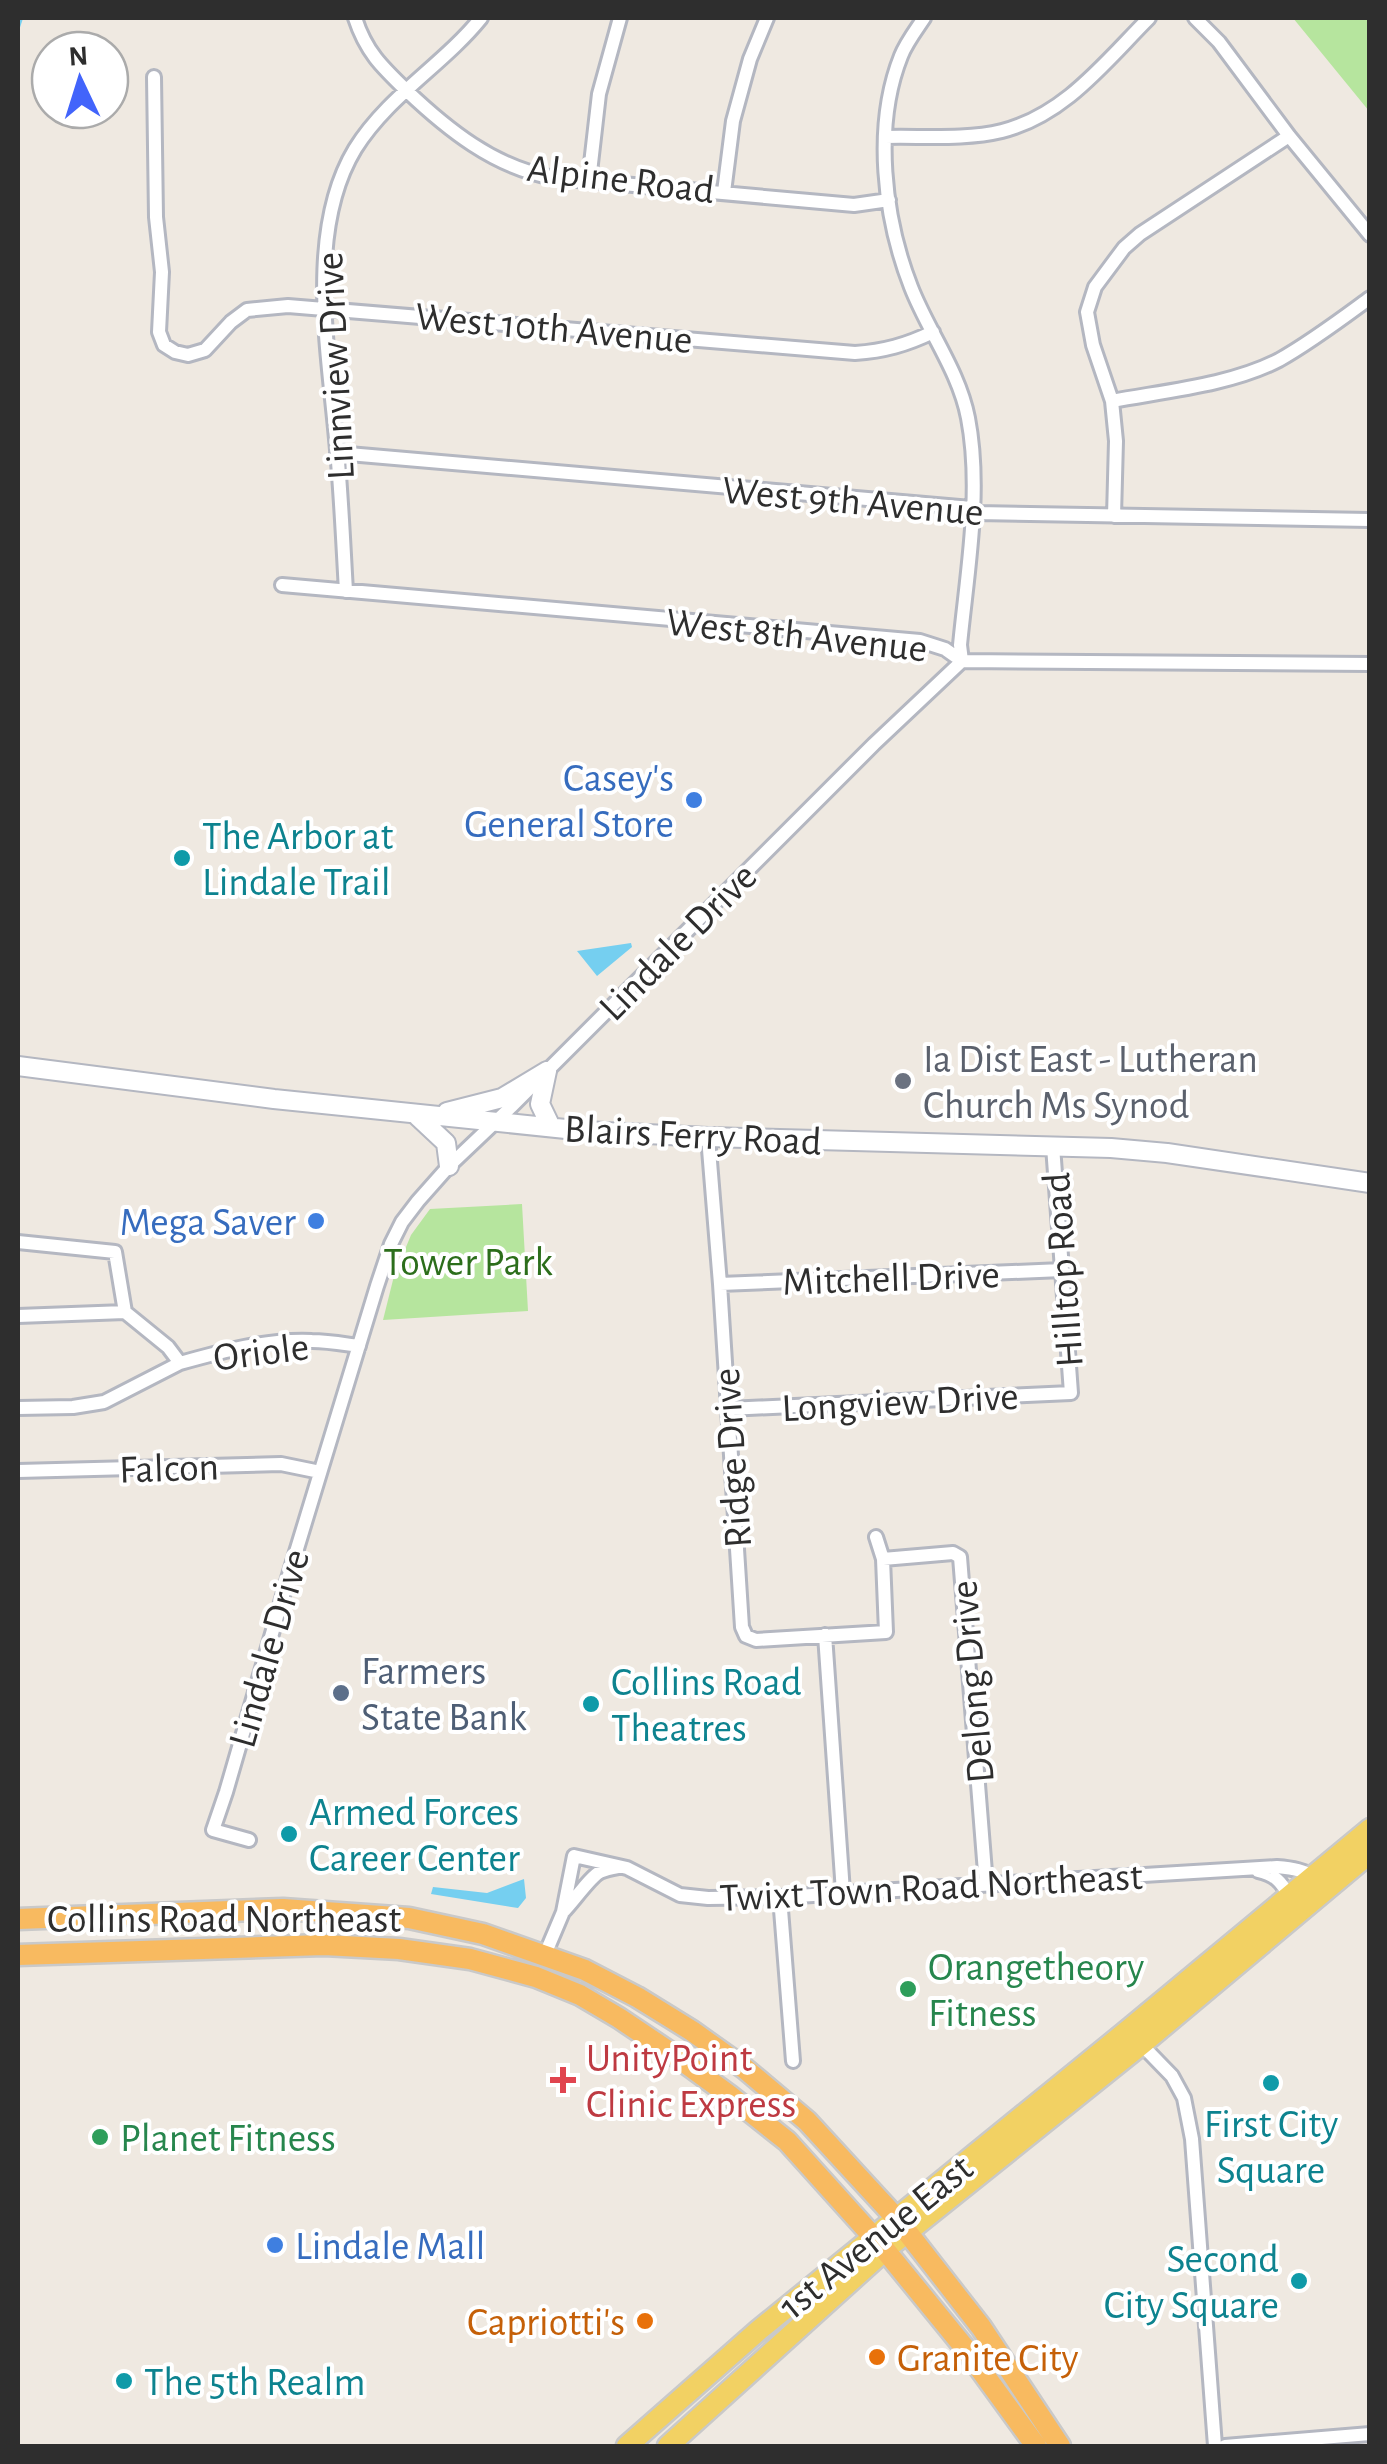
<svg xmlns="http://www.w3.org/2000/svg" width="1387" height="2464" font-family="'Alegreya Sans',sans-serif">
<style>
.green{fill:#b6e59e}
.water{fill:#75cff0}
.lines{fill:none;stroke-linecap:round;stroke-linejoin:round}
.stream{stroke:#75cff0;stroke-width:4}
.minor-casing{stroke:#b4b7c1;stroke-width:18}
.secondary-casing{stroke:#b4b7c1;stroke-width:22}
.primary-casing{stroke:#c9c9c9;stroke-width:25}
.trunk-casing{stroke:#c9c9c9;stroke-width:25}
.minor{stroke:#fff;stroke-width:12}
.secondary{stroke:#fff;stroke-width:18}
.primary{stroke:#f2d163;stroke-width:20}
.trunk{stroke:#f8ba60;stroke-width:20}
.shop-dot{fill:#3f7fe0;stroke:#fff;stroke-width:4}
.culture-dot{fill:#0f9aa8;stroke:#fff;stroke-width:4}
.worship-dot{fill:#6b7280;stroke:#fff;stroke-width:4}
.service-dot{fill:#5c6f8a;stroke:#fff;stroke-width:4}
.leisure-dot{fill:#2e9e5b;stroke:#fff;stroke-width:4}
.health-dot{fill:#e0444e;stroke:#fff;stroke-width:4}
.food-dot{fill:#e8710a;stroke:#fff;stroke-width:4}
.labels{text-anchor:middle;stroke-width:8;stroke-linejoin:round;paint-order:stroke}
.street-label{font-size:40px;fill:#2e2e2e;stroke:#fff}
.shop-label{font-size:40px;fill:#366cbe;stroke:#fff;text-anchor:end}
.culture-label{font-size:40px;fill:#0d838f;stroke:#fff;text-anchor:start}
.worship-label{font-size:40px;fill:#5b616d;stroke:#fff;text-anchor:start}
.park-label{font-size:40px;fill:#2c6e1b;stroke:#fff}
.service-label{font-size:40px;fill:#4e5e75;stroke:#fff;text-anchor:start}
.leisure-label{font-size:40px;fill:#27864d;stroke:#fff;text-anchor:start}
.health-label{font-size:40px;fill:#be3a42;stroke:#fff;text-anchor:start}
.food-label{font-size:40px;fill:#c56008;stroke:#fff;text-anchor:end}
</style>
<rect width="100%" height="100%" fill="#efe9e1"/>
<path class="green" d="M 1293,18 L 1369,18 L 1369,111 Z
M 522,1204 L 528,1311 L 383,1320 L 394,1276 L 411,1235 L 430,1209 Z"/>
<path class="water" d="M 631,943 L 632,947 L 597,976 L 577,951 Z
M 524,1879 L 526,1898 L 518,1908 L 431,1894 L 433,1887 L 487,1893 Z"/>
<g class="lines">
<path class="stream" d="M 18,27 L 21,18"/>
<defs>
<path id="minor" d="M 355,18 C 366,52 382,67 407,91 C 447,129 494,167 550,177 C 563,179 576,180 589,181 L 854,205 L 889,200
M 924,18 C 916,30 906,43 901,56 C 873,126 884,218 911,287 C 928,331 959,371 968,418 C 982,491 967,572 960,645 L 962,661
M 1195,18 L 1219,42 L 1289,136 L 1370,235
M 154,77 L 156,217 L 162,272 L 159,332 L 164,345 L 175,352 L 188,355 L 205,350 L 231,322 L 247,310 L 288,306 L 855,353 C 884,351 906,345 933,332
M 885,137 C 923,136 965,140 1002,131 C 1065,115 1105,62 1149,18
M 589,181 L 599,94 L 620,18
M 724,192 L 733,121 L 750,59 L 767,18
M 1112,401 C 1165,391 1231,385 1279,360 C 1311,342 1340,320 1370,298
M 337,453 L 971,508 L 977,513 L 1370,520
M 1114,516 L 1116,441 L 1112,401 L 1093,345 L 1087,312 L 1095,287 L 1124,248 L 1140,234 L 1289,136
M 282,585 L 920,641 L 945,649 L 962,661 L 1370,664
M 346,591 C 343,540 341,490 336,439 C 328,349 306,230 355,149 C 388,96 443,65 481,18
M 708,1137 L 720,1284 L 742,1627 L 746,1636 L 756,1640 L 886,1632 L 883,1559 L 876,1537
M 18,1242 L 115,1252 L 125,1312 L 168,1347 L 180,1363 C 223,1351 267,1339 312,1341 C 328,1341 344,1344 359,1346
M 720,1284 L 1062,1270
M 18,1316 L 125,1312
M 18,1408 L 73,1407 L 104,1402 L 180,1363
M 728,1409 L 1071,1393 L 1053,1146
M 18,1471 L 281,1464 L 320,1472
M 883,1559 L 953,1553 L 960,1557 L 986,1885
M 825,1635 L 843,1892
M 249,1840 L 213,1830 L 226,1792 L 289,1575 L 377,1286 L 391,1244 L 402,1222 L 418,1201 L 449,1166 L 511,1107 L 874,744 L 962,661
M 1258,1871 C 1275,1875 1281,1881 1289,1896
M 780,1897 L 793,2061
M 563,1912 C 573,1902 591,1876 600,1872 C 606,1869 612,1868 618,1867
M 544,1957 L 563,1912 L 574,1856 L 627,1868 L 680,1895 L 708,1898 L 780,1897 L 1277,1867 C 1290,1868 1307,1870 1317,1880
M 1139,2042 L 1172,2076 L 1184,2098 L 1192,2139 L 1215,2446
M 1225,2446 L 1370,2434"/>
<path id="secondary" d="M 18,1066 L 274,1099 L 585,1131 L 708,1137 L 1111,1148 L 1167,1153 L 1370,1183
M 547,1071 L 540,1104 L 551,1127
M 447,1112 L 502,1098 L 547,1071
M 415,1114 L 446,1143 L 449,1166"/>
<path id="primary" d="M 627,2446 L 759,2330 L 1128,2030 L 1370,1829
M 668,2446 L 885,2250 L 1142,2044 L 1370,1853"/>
<path id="trunk" d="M 18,1919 L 283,1909 L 409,1918 L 483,1934 L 585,1970 L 637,1997 L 692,2031 L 744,2068 L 807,2121 L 897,2219 L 981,2327 L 1060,2446
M 18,1955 L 324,1945 L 399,1949 L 470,1959 L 536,1977 L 580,1995 L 619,2018 L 677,2057 L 729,2095 L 787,2141 L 885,2250 L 964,2347 L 1036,2446"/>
</defs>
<use href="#minor" class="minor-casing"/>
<use href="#secondary" class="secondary-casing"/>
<use href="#primary" class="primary-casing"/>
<use href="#trunk" class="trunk-casing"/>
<use href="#minor" class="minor"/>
<use href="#secondary" class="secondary"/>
<use href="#primary" class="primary"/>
<use href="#trunk" class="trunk"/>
</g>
<g class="shop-dot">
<circle cx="694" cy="800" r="10"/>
<circle cx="316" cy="1221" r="10"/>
<circle cx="275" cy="2245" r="10"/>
</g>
<g class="culture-dot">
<circle cx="182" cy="858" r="10"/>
<circle cx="591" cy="1704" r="10"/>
<circle cx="289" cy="1834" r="10"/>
<circle cx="1271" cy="2083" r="10"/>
<circle cx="1299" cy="2281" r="10"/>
<circle cx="124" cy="2381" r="10"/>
</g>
<circle class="worship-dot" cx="903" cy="1081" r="10"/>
<circle class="service-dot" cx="341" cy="1693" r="10"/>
<g class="leisure-dot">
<circle cx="908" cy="1989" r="10"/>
<circle cx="100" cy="2137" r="10"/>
</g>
<path class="health-dot" d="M558 2065h10v10h10v10h-10v10h-10v-10h-10v-10h10z"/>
<g class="food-dot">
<circle cx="645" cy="2321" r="10"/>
<circle cx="877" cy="2357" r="10"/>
</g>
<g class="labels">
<g class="street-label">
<text transform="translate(621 178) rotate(7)" y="14">Alpine Road</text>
<text transform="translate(554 327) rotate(5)" y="14">West 10th Avenue</text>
<text transform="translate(334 366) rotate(-93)" y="14">Linnview Drive</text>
<text transform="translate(853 500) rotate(5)" y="14">West 9th Avenue</text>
<text transform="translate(797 634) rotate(6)" y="14">West 8th Avenue</text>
<text transform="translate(677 941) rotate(-45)" y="14">Lindale Drive</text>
<text transform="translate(693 1134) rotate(3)" y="14">Blairs Ferry Road</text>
<text transform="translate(1062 1270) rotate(-94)" y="14">Hilltop Road</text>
<text transform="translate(891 1277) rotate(-2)" y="14">Mitchell Drive</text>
<text transform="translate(261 1351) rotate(-7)" y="14">Oriole</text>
<text transform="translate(900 1401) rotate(-3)" y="14">Longview Drive</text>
<text transform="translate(731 1458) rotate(-94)" y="14">Ridge Drive</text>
<text transform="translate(169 1467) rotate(-2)" y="14">Falcon</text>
<text transform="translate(268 1648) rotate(-74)" y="14">Lindale Drive</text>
<text transform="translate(971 1682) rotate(-95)" y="14">Delong Drive</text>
<text transform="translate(931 1886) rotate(-3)" y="14">Twixt Town Road Northeast</text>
<text x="224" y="1932">Collins Road Northeast</text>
<text transform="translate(875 2236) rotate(-39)" y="14">1st Avenue East</text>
</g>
<g class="shop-label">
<text x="674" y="791">Casey's<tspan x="674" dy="46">General Store</tspan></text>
<text x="296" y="1235">Mega Saver</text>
<text x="295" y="2259" text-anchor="start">Lindale Mall</text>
</g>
<g class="culture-label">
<text x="202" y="849">The Arbor at<tspan x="202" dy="46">Lindale Trail</tspan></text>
<text x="611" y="1695">Collins Road<tspan x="611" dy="46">Theatres</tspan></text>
<text x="309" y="1825">Armed Forces<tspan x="309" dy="46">Career Center</tspan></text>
<text x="1271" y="2137" text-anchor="middle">First City<tspan x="1271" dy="46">Square</tspan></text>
<text x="1279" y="2272" text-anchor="end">Second<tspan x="1279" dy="46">City Square</tspan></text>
<text x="144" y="2395">The 5th Realm</text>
</g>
<g class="worship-label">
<text x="923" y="1072">Ia Dist East - Lutheran<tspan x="923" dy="46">Church Ms Synod</tspan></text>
</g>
<g class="park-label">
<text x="468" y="1275">Tower Park</text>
</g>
<g class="service-label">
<text x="361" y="1684">Farmers<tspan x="361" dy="46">State Bank</tspan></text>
</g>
<g class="leisure-label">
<text x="928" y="1980">Orangetheory<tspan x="928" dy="46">Fitness</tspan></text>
<text x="120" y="2151">Planet Fitness</text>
</g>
<g class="health-label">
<text x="586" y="2071">UnityPoint<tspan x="586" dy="46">Clinic Express</tspan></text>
</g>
<g class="food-label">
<text x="625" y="2335">Capriotti's</text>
<text x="897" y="2371" text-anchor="start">Granite City</text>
</g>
</g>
<rect width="1387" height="2464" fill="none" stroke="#2e2e2e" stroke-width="40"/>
<g transform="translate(80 80) rotate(356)"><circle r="48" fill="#ffffff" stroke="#ababab" stroke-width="2.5"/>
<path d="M0-8L18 38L0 25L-18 38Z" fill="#4264fb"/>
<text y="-15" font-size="28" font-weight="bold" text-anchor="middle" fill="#2e2e2e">N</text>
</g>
</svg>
